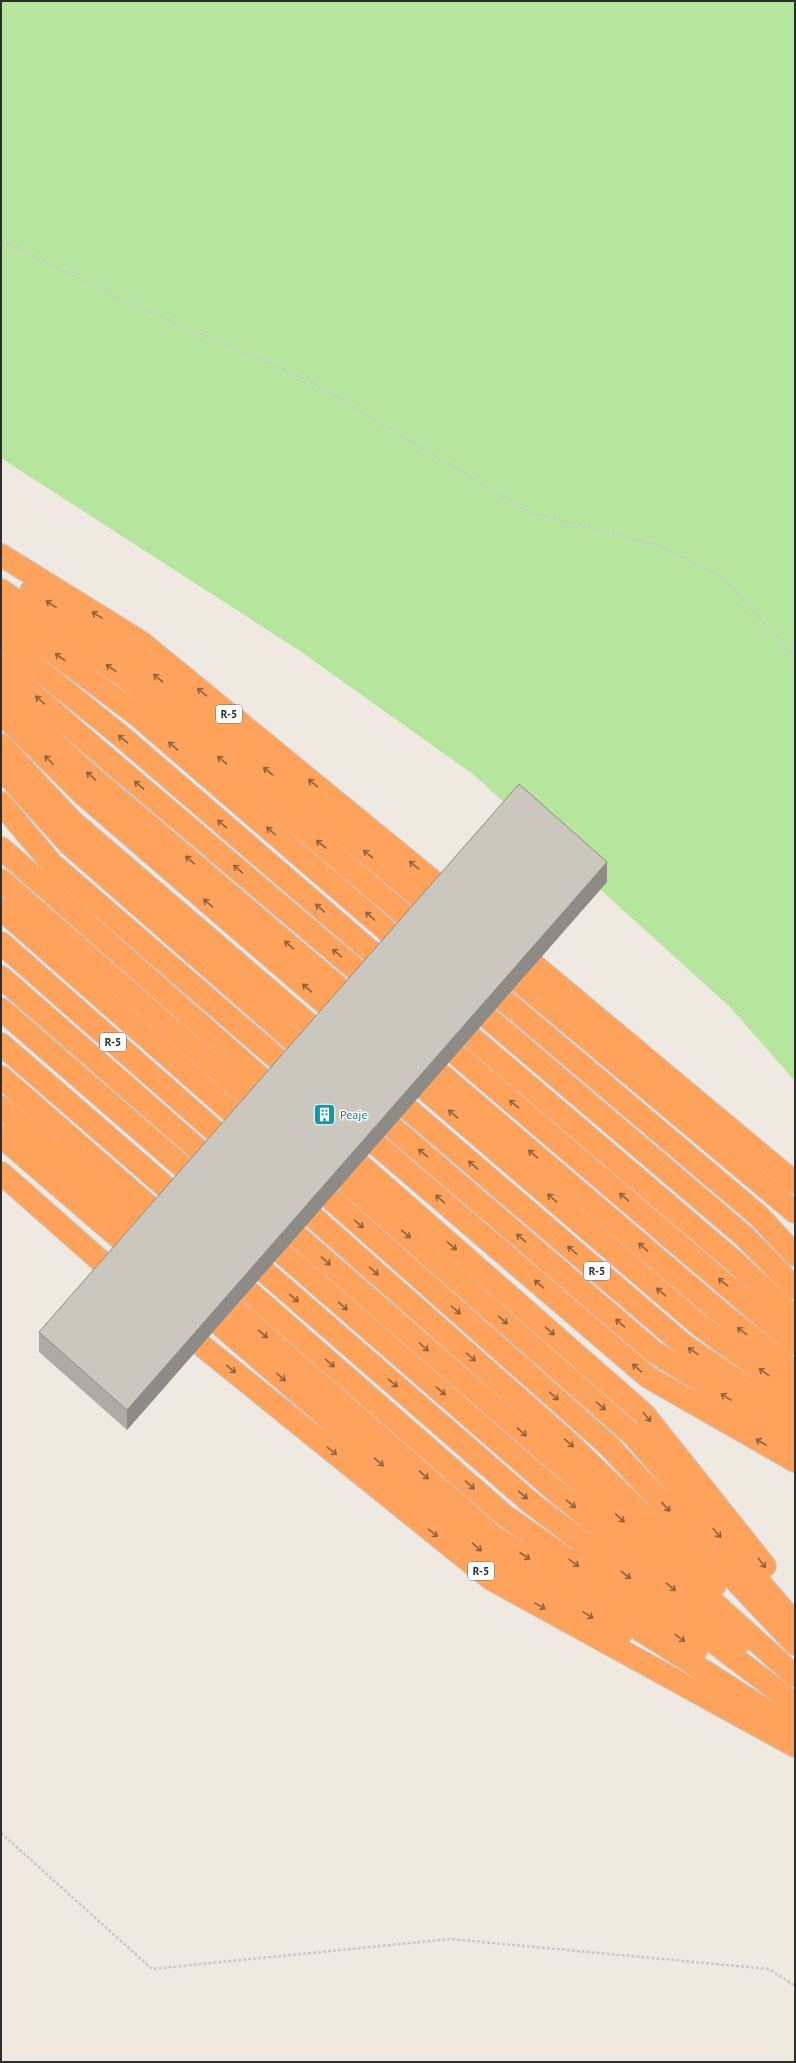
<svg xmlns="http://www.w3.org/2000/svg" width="796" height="2063" font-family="'PT Sans',sans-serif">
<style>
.green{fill:#b6e59e}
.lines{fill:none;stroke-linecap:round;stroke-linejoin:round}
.highway-casing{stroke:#c9c9c9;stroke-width:24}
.path{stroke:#c9c9c9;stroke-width:2.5;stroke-dasharray:3 2;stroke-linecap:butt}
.highway{stroke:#ffa35c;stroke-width:22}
.wall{fill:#afaba4}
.shaded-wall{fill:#8e8b86}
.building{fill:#cbc7bf;stroke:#8e8b86}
.oneway{stroke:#8c6343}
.labels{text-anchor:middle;stroke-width:3;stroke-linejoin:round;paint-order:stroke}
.shield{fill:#fff;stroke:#6d6d6d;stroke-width:1}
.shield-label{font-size:11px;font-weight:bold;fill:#2e2e2e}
.culture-label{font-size:12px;fill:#0d838f;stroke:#fff;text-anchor:start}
</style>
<rect width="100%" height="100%" fill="#efe9e1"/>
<path class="green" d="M 1,1 L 795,1 L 795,1081 L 730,1007 L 474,775 L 300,651 L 1,458 Z"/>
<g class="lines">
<defs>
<path id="highway" d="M 1,555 L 141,642 L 444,890
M 1,590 L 125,677 L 415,924
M 31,591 L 135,660 L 430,906
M 1,613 L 137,715 L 399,941
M 1,639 L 121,736 L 382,961
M 1,666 L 97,750 L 367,979
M 1,692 L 79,766 L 350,997
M 1,713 L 85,796 L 336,1013
M 1,745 L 72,821 L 319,1033
M 1,768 L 69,844 L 304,1050
M 1,803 L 52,864 L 288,1068
M 1,848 L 271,1087
M 1,880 L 257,1104
M 1,909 L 242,1121
M 1,943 L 225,1140
M 534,965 L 795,1183
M 1,977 L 209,1159
M 520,982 L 795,1212
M 504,1000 L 759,1216 L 795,1255
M 1,1009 L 193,1176
M 488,1018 L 744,1236 L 795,1288
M 471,1037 L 735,1262 L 795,1318
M 1,1044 L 176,1196
M 456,1054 L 795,1344
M 439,1073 L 715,1308 L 795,1372
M 1,1077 L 159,1215
M 425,1089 L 698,1324 L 795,1395
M 1,1107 L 145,1231
M 408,1109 L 684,1345 L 795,1420
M 392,1127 L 654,1352 L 795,1440
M 1,1136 L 131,1248
M 377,1145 L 648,1377 L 795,1461
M 359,1164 L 644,1414 L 765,1566
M 1,1173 L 111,1270
M 345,1181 L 634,1436 L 792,1620
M 330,1198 L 608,1445 L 795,1644
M 313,1217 L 570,1444 L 715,1585
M 297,1236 L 570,1473 L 795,1676
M 282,1253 L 552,1488 L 739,1643
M 265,1272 L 531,1503 L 795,1704
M 248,1291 L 504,1515 L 697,1649
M 233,1308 L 493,1536 L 795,1729
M 219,1324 L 485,1554 L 621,1634
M 201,1345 L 491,1579 L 795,1746"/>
</defs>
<use href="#highway" class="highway-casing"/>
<path class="path" d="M 1,240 L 134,305 L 310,381 L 529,512 L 660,546 L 721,576 L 795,656
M 1,1833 L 152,1969 L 450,1939 L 769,1969 L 795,1986"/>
<use href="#highway" class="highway"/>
</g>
<path class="wall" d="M 607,882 L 127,1430 L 39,1352 L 39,1332 Z"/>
<path class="shaded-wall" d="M 607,862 L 607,882 L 127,1430 L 127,1410 Z"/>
<path class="building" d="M 519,784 L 607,862 L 127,1410 L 39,1332 Z"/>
<defs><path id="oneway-shaft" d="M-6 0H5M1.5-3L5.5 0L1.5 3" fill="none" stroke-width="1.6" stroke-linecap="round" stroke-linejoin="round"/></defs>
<g class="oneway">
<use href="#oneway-shaft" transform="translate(51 604) rotate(-147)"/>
<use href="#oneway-shaft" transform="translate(97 615) rotate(-148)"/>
<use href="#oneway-shaft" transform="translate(60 657) rotate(-143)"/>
<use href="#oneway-shaft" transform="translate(111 668) rotate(-145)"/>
<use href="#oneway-shaft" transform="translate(158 678) rotate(-140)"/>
<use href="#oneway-shaft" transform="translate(202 692) rotate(-141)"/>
<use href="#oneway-shaft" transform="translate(40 700) rotate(-139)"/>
<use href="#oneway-shaft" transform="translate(123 739) rotate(-140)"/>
<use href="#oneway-shaft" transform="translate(173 746) rotate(-139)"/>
<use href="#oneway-shaft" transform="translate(49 760) rotate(-135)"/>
<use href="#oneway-shaft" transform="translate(222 760) rotate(-140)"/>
<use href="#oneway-shaft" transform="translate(268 771) rotate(-140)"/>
<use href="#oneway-shaft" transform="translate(91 776) rotate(-139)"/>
<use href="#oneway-shaft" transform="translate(313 783) rotate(-141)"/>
<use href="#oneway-shaft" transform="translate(139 785) rotate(-140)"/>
<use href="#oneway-shaft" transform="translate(222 824) rotate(-139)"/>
<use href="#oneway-shaft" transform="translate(271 831) rotate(-139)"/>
<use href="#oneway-shaft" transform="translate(321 844) rotate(-140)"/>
<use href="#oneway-shaft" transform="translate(368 854) rotate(-140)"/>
<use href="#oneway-shaft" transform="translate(190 860) rotate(-139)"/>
<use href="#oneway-shaft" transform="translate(414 865) rotate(-141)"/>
<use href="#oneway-shaft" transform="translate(238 869) rotate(-140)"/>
<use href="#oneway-shaft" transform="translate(208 903) rotate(-139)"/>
<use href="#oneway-shaft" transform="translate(320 908) rotate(-139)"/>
<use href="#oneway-shaft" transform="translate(370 916) rotate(-139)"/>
<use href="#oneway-shaft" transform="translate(289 945) rotate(-139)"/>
<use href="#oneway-shaft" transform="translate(337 953) rotate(-140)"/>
<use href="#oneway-shaft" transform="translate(307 988) rotate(-139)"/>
<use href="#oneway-shaft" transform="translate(514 1104) rotate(-140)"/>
<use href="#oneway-shaft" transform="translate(453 1114) rotate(-139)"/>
<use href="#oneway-shaft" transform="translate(423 1153) rotate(-139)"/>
<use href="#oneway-shaft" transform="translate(533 1154) rotate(-139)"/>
<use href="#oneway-shaft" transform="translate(473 1165) rotate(-139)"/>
<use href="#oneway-shaft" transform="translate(624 1197) rotate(-140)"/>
<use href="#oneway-shaft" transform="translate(552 1198) rotate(-139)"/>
<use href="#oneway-shaft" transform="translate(440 1199) rotate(-139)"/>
<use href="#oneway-shaft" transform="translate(359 1224) rotate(41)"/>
<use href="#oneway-shaft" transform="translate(406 1234) rotate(41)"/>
<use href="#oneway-shaft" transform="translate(521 1238) rotate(-139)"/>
<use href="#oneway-shaft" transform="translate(452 1246) rotate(41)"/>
<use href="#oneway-shaft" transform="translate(643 1247) rotate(-139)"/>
<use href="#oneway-shaft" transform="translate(572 1250) rotate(-139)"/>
<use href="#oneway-shaft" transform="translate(326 1261) rotate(41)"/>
<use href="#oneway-shaft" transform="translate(374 1271) rotate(41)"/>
<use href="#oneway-shaft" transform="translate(723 1282) rotate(-140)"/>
<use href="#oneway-shaft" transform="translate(539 1284) rotate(-139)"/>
<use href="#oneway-shaft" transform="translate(661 1292) rotate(-139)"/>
<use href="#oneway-shaft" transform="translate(294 1298) rotate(41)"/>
<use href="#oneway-shaft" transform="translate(343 1306) rotate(41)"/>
<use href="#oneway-shaft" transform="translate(456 1310) rotate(41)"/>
<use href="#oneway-shaft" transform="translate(503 1320) rotate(41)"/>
<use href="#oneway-shaft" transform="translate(620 1323) rotate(-139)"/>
<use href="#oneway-shaft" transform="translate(550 1331) rotate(41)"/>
<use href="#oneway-shaft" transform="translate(742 1331) rotate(-142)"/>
<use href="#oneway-shaft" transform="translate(263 1334) rotate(41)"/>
<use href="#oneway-shaft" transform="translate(424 1347) rotate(41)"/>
<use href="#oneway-shaft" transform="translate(693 1351) rotate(-146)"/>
<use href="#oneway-shaft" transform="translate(471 1357) rotate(41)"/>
<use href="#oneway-shaft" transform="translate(330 1363) rotate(41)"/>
<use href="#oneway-shaft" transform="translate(637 1368) rotate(-139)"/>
<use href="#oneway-shaft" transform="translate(231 1369) rotate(39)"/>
<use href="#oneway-shaft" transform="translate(764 1372) rotate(-144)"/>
<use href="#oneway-shaft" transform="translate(281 1377) rotate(41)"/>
<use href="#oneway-shaft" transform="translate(393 1383) rotate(41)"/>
<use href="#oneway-shaft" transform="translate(441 1391) rotate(41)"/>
<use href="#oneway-shaft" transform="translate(554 1396) rotate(41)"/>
<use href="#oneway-shaft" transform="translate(726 1397) rotate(-148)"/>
<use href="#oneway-shaft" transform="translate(601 1406) rotate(41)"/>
<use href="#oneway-shaft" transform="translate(647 1417) rotate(50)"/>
<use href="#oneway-shaft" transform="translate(522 1432) rotate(41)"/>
<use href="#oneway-shaft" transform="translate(761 1442) rotate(-150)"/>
<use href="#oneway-shaft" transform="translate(569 1443) rotate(42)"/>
<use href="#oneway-shaft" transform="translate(332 1451) rotate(39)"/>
<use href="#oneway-shaft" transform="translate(379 1462) rotate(41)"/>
<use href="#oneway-shaft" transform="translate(424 1475) rotate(41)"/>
<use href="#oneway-shaft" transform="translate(470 1485) rotate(41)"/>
<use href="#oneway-shaft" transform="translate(523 1495) rotate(41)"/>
<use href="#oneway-shaft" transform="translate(571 1504) rotate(40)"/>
<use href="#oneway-shaft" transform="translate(666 1507) rotate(47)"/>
<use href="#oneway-shaft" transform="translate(620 1518) rotate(42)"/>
<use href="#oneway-shaft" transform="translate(433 1533) rotate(39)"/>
<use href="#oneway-shaft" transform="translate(717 1533) rotate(49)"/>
<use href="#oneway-shaft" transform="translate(477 1547) rotate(41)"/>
<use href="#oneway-shaft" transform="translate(525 1556) rotate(33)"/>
<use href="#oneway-shaft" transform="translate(574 1563) rotate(35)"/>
<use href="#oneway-shaft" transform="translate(762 1563) rotate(52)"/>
<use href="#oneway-shaft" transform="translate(626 1575) rotate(37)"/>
<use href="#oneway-shaft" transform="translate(671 1587) rotate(40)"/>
<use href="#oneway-shaft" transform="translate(540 1606) rotate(29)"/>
<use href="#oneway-shaft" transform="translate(588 1615) rotate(31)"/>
<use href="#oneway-shaft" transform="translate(680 1638) rotate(35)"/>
</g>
<defs>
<symbol id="building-square" viewBox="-11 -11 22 22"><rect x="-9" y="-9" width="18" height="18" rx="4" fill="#0f9aa8" stroke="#fff"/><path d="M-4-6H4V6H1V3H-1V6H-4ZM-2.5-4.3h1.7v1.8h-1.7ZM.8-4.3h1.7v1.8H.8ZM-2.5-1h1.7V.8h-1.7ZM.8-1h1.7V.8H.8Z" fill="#fff"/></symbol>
</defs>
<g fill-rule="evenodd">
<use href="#building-square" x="312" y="1102" width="25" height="25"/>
</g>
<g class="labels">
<g class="shield">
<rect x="216" y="705" width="26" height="18" rx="3"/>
<rect x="100" y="1033" width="26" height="18" rx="3"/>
<rect x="584" y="1262" width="26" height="18" rx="3"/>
<rect x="468" y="1562" width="26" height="18" rx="3"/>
</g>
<g class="shield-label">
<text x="229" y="718">R-5</text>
<text x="113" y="1046">R-5</text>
<text x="597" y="1275">R-5</text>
<text x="481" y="1575">R-5</text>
</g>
<g class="culture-label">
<text x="340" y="1119">Peaje</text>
</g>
</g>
<rect width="796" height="2063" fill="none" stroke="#2e2e2e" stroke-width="4"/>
</svg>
